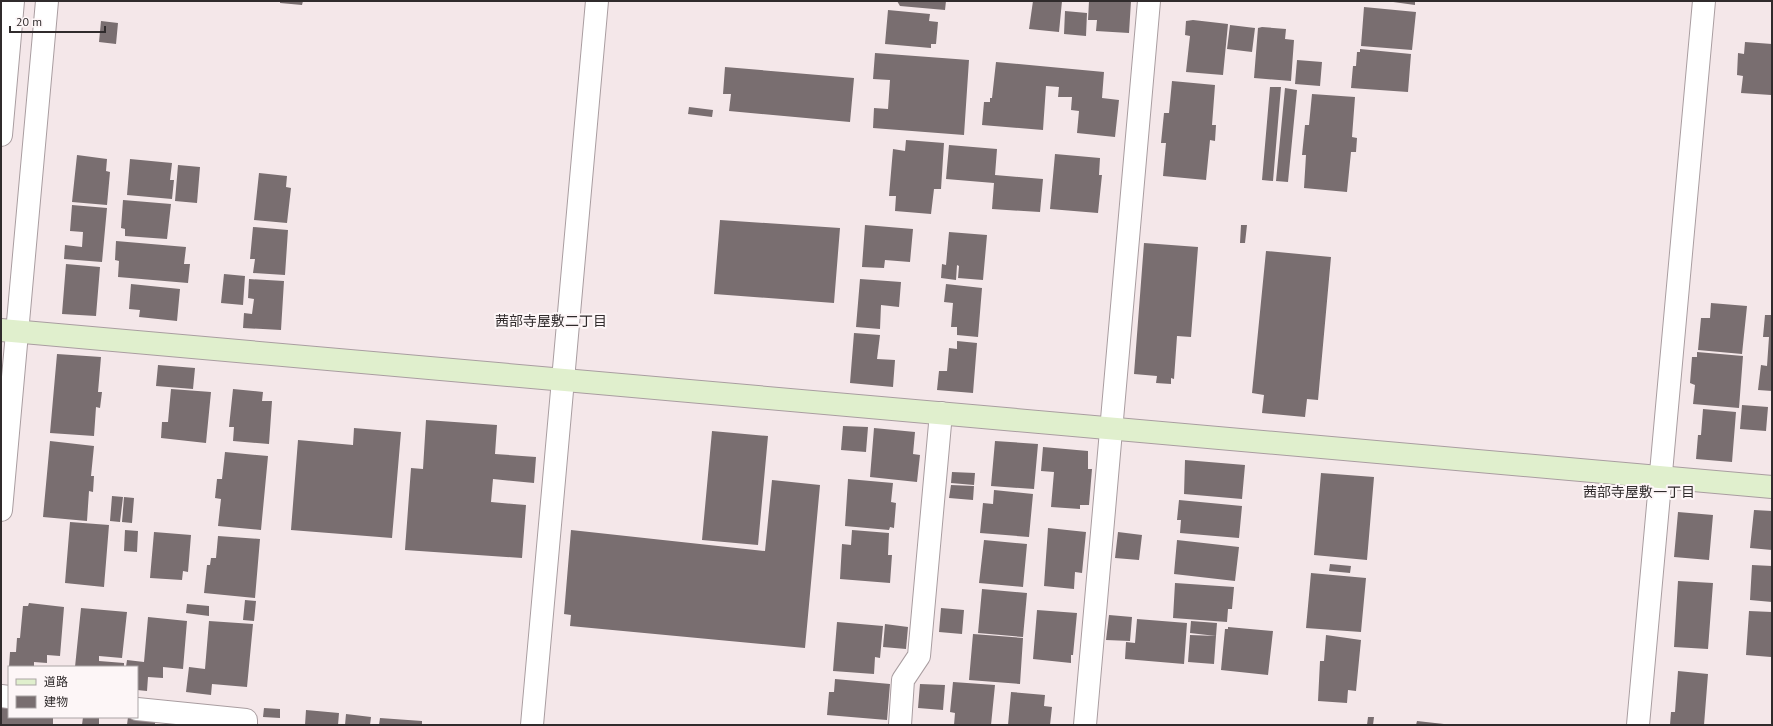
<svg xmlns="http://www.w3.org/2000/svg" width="1773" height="726" font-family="'PT Sans','Noto Sans JP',sans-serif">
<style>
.building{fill:#796e70}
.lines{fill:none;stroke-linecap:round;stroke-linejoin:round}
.street-casing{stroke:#a99da0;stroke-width:24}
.secondary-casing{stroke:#a99da0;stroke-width:24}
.street{stroke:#fff;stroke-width:22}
.secondary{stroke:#e0efcd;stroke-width:22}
.labels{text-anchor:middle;stroke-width:4;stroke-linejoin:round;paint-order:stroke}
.neighbourhood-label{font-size:14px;fill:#302b2c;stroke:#fdf6f7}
</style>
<rect width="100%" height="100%" fill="#f4e7e9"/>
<path class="building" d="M 280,1 L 303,1 L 302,5 L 280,3 Z
M 897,1 L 946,1 L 945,10 L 900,6 Z
M 1033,1 L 1062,1 L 1059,32 L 1029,29 Z
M 1089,1 L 1131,1 L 1129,33 L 1096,31 L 1097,20 L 1088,20 Z
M 1386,1 L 1415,1 L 1415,5 Z
M 1364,7 L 1416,12 L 1412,50 L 1361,46 Z
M 888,10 L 930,14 L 929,21 L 938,22 L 936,44 L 931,44 L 931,48 L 885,44 Z
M 1065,11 L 1087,13 L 1086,36 L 1064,34 Z
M 1193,20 L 1228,24 L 1223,75 L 1186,72 L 1190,36 L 1185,35 L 1186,21 Z
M 101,21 L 118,23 L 116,44 L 99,42 Z
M 1230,25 L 1255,28 L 1252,52 L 1227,49 Z
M 1262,27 L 1286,29 L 1285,39 L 1294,40 L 1291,81 L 1254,78 L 1258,28 Z
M 1745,42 L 1772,44 L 1771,95 L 1741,93 L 1743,76 L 1737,75 L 1738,53 L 1744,54 Z
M 1360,49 L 1411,54 L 1408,92 L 1351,88 L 1353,66 L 1356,66 L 1357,52 L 1360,52 Z
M 875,53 L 969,60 L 964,135 L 873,128 L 874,108 L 888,109 L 890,80 L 873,79 Z
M 1297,60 L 1322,62 L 1320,86 L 1295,84 Z
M 996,62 L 1104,72 L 1102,98 L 1119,100 L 1115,137 L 1077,133 L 1079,111 L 1071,110 L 1072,97 L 1058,97 L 1059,87 L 1046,86 L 1043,130 L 982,125 L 984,102 L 990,102 L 990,98 L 992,98 Z
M 725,67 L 854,78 L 850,122 L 729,111 L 731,94 L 723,94 Z
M 1172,81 L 1215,85 L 1212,125 L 1216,125 L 1215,141 L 1210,140 L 1206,180 L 1163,176 L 1166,143 L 1161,143 L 1164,113 L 1169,113 Z
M 1270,87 L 1281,87 L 1273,181 L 1262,180 Z
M 1285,88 L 1297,90 L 1288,182 L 1276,181 Z
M 1312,94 L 1355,97 L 1352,137 L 1357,138 L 1356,152 L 1351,152 L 1347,192 L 1304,188 L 1306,155 L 1302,155 L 1305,125 L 1309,125 Z
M 689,107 L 713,110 L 712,117 L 688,114 Z
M 906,140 L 944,143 L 941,189 L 934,189 L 931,214 L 895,211 L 896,196 L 889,196 L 893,149 L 905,151 Z
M 949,145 L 997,149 L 995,175 L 1043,179 L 1040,212 L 992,209 L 994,183 L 946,179 Z
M 1055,154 L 1100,158 L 1099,175 L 1102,175 L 1098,213 L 1050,209 Z
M 77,155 L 107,159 L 106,171 L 110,172 L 107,205 L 72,202 Z
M 130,159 L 172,163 L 170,180 L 174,180 L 172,199 L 127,195 Z
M 178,165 L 200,167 L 197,203 L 175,201 Z
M 259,173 L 287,176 L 286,187 L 291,188 L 287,223 L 254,220 Z
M 123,200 L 171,204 L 167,239 L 125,236 L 125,229 L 121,228 Z
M 72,205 L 107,208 L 102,262 L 64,259 L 65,245 L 82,247 L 83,232 L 70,231 Z
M 720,220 L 840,228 L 834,303 L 714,294 Z
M 865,225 L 913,229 L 910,262 L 885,260 L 884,268 L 862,267 Z
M 1241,225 L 1247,225 L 1245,243 L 1240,243 Z
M 253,227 L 288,230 L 285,275 L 253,273 L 255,259 L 250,259 Z
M 949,232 L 987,235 L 983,280 L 958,278 L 959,266 L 957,265 L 956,280 L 941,278 L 942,264 L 946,265 Z
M 116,241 L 186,247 L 184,264 L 190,264 L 188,283 L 118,277 L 119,261 L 115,260 Z
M 1144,243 L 1198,247 L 1191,337 L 1177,336 L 1174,379 L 1171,378 L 1171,384 L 1156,383 L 1157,376 L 1134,374 Z
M 1266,251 L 1331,257 L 1318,400 L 1307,399 L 1305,417 L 1262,413 L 1264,395 L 1252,393 Z
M 66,264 L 100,267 L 96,316 L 62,314 Z
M 224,274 L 245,276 L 243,305 L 221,303 Z
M 249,279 L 284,281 L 281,330 L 243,328 L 244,313 L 252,314 L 254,299 L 248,298 Z
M 860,279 L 901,282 L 899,307 L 881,305 L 880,329 L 856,327 Z
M 131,284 L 180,289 L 177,321 L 139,317 L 140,310 L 129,309 Z
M 946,284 L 982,288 L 978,337 L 957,335 L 957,327 L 951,327 L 953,303 L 944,302 Z
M 1711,303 L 1747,306 L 1742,354 L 1698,350 L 1701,318 L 1710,318 Z
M 1765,315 L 1772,315 L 1772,391 L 1758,390 L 1761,365 L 1767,366 L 1769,337 L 1763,337 Z
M 854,333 L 880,335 L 877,359 L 895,360 L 893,387 L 850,383 Z
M 957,341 L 977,343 L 973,393 L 937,390 L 939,371 L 947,371 L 949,348 L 957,349 Z
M 1697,352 L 1743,356 L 1739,408 L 1693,404 L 1695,385 L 1690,383 L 1692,357 L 1697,357 Z
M 57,354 L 101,357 L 98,392 L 102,392 L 100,408 L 96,407 L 94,436 L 50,433 Z
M 158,365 L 195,368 L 193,389 L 156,386 Z
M 171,389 L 211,392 L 206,443 L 161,438 L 162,422 L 168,422 Z
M 233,389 L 263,392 L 262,401 L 272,401 L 269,444 L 233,441 L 234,427 L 229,427 Z
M 1742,405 L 1768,407 L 1766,431 L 1740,429 Z
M 1703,409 L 1736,412 L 1732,462 L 1696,459 L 1698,435 L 1701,435 Z
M 426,420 L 497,425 L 495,454 L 536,457 L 534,483 L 493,479 L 491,502 L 526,505 L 522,558 L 405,550 L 411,468 L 423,469 Z
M 843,426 L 868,427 L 866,452 L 841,450 Z
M 354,428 L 401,432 L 392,538 L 291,530 L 298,440 L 353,445 Z
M 874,428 L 915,432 L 913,454 L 920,455 L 917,482 L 870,477 Z
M 712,431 L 768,436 L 758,545 L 702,540 Z
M 50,441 L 94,446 L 91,476 L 94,476 L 93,492 L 89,491 L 87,521 L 43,517 Z
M 995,441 L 1038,444 L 1034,489 L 991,486 Z
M 1043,447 L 1088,451 L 1088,469 L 1092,469 L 1089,505 L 1080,505 L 1080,509 L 1051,507 L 1054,472 L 1041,471 Z
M 225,452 L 268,456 L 261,530 L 218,526 L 221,499 L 215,498 L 217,479 L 222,479 Z
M 1185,460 L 1245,465 L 1242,499 L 1184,494 Z
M 952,472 L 975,473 L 974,485 L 951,483 Z
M 1321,473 L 1374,477 L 1367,560 L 1314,555 Z
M 848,479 L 893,483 L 891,502 L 896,503 L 894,528 L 890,527 L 889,530 L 845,526 Z
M 772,480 L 820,485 L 805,648 L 570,626 L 571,615 L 564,614 L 571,530 L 765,551 Z
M 951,485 L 974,486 L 973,500 L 949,498 Z
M 994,490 L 1033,494 L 1029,537 L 980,533 L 983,503 L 993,504 Z
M 112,496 L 123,497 L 120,522 L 110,521 Z
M 124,497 L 134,498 L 132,523 L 122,522 Z
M 1179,500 L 1242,506 L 1239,538 L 1180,533 L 1181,520 L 1177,520 Z
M 1754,510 L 1772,511 L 1772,550 L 1750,548 Z
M 1678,512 L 1713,515 L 1709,560 L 1674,557 Z
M 70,522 L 109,525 L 104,587 L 65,583 Z
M 1048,528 L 1086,532 L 1082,573 L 1075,572 L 1074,589 L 1044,586 Z
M 125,530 L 138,531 L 137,552 L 124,551 Z
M 852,530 L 889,533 L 888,555 L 892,555 L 890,583 L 840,579 L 842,544 L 851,545 Z
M 154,532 L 191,535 L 188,572 L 183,571 L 182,580 L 150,578 Z
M 1118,532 L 1142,535 L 1139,560 L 1115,558 Z
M 218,536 L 260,539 L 255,598 L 204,593 L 207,565 L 210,565 L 211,558 L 216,558 Z
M 984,540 L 1027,544 L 1023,587 L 979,583 Z
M 1177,540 L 1239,547 L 1235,581 L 1174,574 Z
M 1330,564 L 1351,566 L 1350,573 L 1329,571 Z
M 1752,565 L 1772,566 L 1772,602 L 1750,600 Z
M 1311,573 L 1366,578 L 1361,632 L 1306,628 Z
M 1678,581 L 1713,583 L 1708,649 L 1674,647 Z
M 1175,583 L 1234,587 L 1232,609 L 1228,609 L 1227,622 L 1173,618 Z
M 982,589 L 1027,593 L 1023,637 L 978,633 Z
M 245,600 L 256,601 L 254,621 L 243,620 Z
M 29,603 L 64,607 L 60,656 L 47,655 L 47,663 L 34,662 L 34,667 L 9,667 L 10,652 L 16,652 L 17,638 L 20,638 L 23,606 L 28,606 Z
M 187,604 L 209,606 L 209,616 L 186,613 Z
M 81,608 L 127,612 L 122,658 L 99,656 L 99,661 L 124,663 L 124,667 L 75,667 Z
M 941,608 L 964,610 L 962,634 L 939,632 Z
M 1037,610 L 1077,613 L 1073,655 L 1071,655 L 1071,663 L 1033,659 Z
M 1749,611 L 1772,612 L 1771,657 L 1746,655 Z
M 1109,615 L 1132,617 L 1130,641 L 1106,640 Z
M 148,617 L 187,621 L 183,669 L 163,667 L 163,678 L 148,677 L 147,691 L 137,690 L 137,667 L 126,667 L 127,660 L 144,662 Z
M 1137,619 L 1187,623 L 1184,664 L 1125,659 L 1126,642 L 1135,643 Z
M 209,621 L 253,624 L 247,687 L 212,684 L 211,695 L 186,692 L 189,667 L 205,669 Z
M 1191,621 L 1217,623 L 1216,636 L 1190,633 Z
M 837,622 L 883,626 L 880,658 L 875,657 L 874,674 L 833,671 Z
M 885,624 L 908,627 L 906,649 L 883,647 Z
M 1228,627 L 1273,631 L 1268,675 L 1221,670 L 1225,629 L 1228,629 Z
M 973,634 L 1023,638 L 1020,684 L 969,680 Z
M 1190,635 L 1216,636 L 1214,664 L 1188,662 Z
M 1326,635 L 1361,640 L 1356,691 L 1348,690 L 1347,703 L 1318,701 L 1320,661 L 1324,661 Z
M 1678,671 L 1708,674 L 1704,725 L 1670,725 L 1671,712 L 1675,712 Z
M 835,679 L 890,684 L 887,720 L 827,715 L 829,692 L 834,692 Z
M 953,682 L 995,685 L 991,725 L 954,725 L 955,713 L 950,712 Z
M 920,684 L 945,685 L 943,710 L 918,708 Z
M 1011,692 L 1045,695 L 1044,706 L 1052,707 L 1050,725 L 1008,725 Z
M 2,708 L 9,708 L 9,717 L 53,717 L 53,725 L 1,725 Z
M 264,708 L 280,709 L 280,718 L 263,717 Z
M 306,710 L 339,713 L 338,725 L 305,725 Z
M 346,714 L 371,717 L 370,725 L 345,725 Z
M 83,717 L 99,717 L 99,725 L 82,725 Z
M 128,717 L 155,719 L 155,725 L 127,725 Z
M 1368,717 L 1374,717 L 1373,725 L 1367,725 Z
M 380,718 L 422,721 L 422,725 L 379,725 Z
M 1417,721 L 1444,724 L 1444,725 L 1416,725 Z"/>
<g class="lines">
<defs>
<path id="street" d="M 1,135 L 13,1
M 1,510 L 47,1
M 1,696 L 9,697
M 137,709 L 246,720 L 246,725
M 532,725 L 597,1
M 900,725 L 903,680 L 919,656 L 941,413
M 1085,725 L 1149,1
M 1638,725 L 1704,1"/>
<path id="secondary" d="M 1,330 L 1772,487"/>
</defs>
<use href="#street" class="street-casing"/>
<use href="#secondary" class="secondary-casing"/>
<use href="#street" class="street"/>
<use href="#secondary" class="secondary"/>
</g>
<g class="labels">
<g class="neighbourhood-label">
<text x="551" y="326">茜部寺屋敷二丁目</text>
<text x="1639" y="497">茜部寺屋敷一丁目</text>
</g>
</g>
<rect width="1773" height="726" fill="none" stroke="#302b2c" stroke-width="4"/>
<rect x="8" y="666" width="130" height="52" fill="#fdf6f7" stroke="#aba5a6"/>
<rect x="16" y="679" width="20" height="6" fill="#e0efcd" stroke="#aba5a6"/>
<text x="44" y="686" font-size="12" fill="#302b2c">道路</text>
<rect x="16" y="696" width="20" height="12" fill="#796e70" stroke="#aba5a6"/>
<text x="44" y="706" font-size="12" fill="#302b2c">建物</text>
<path d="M10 26v6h95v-6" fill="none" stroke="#302b2c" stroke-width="2"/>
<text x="16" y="26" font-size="12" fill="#302b2c" stroke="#fdf6f7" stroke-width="3" paint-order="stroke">20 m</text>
</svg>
